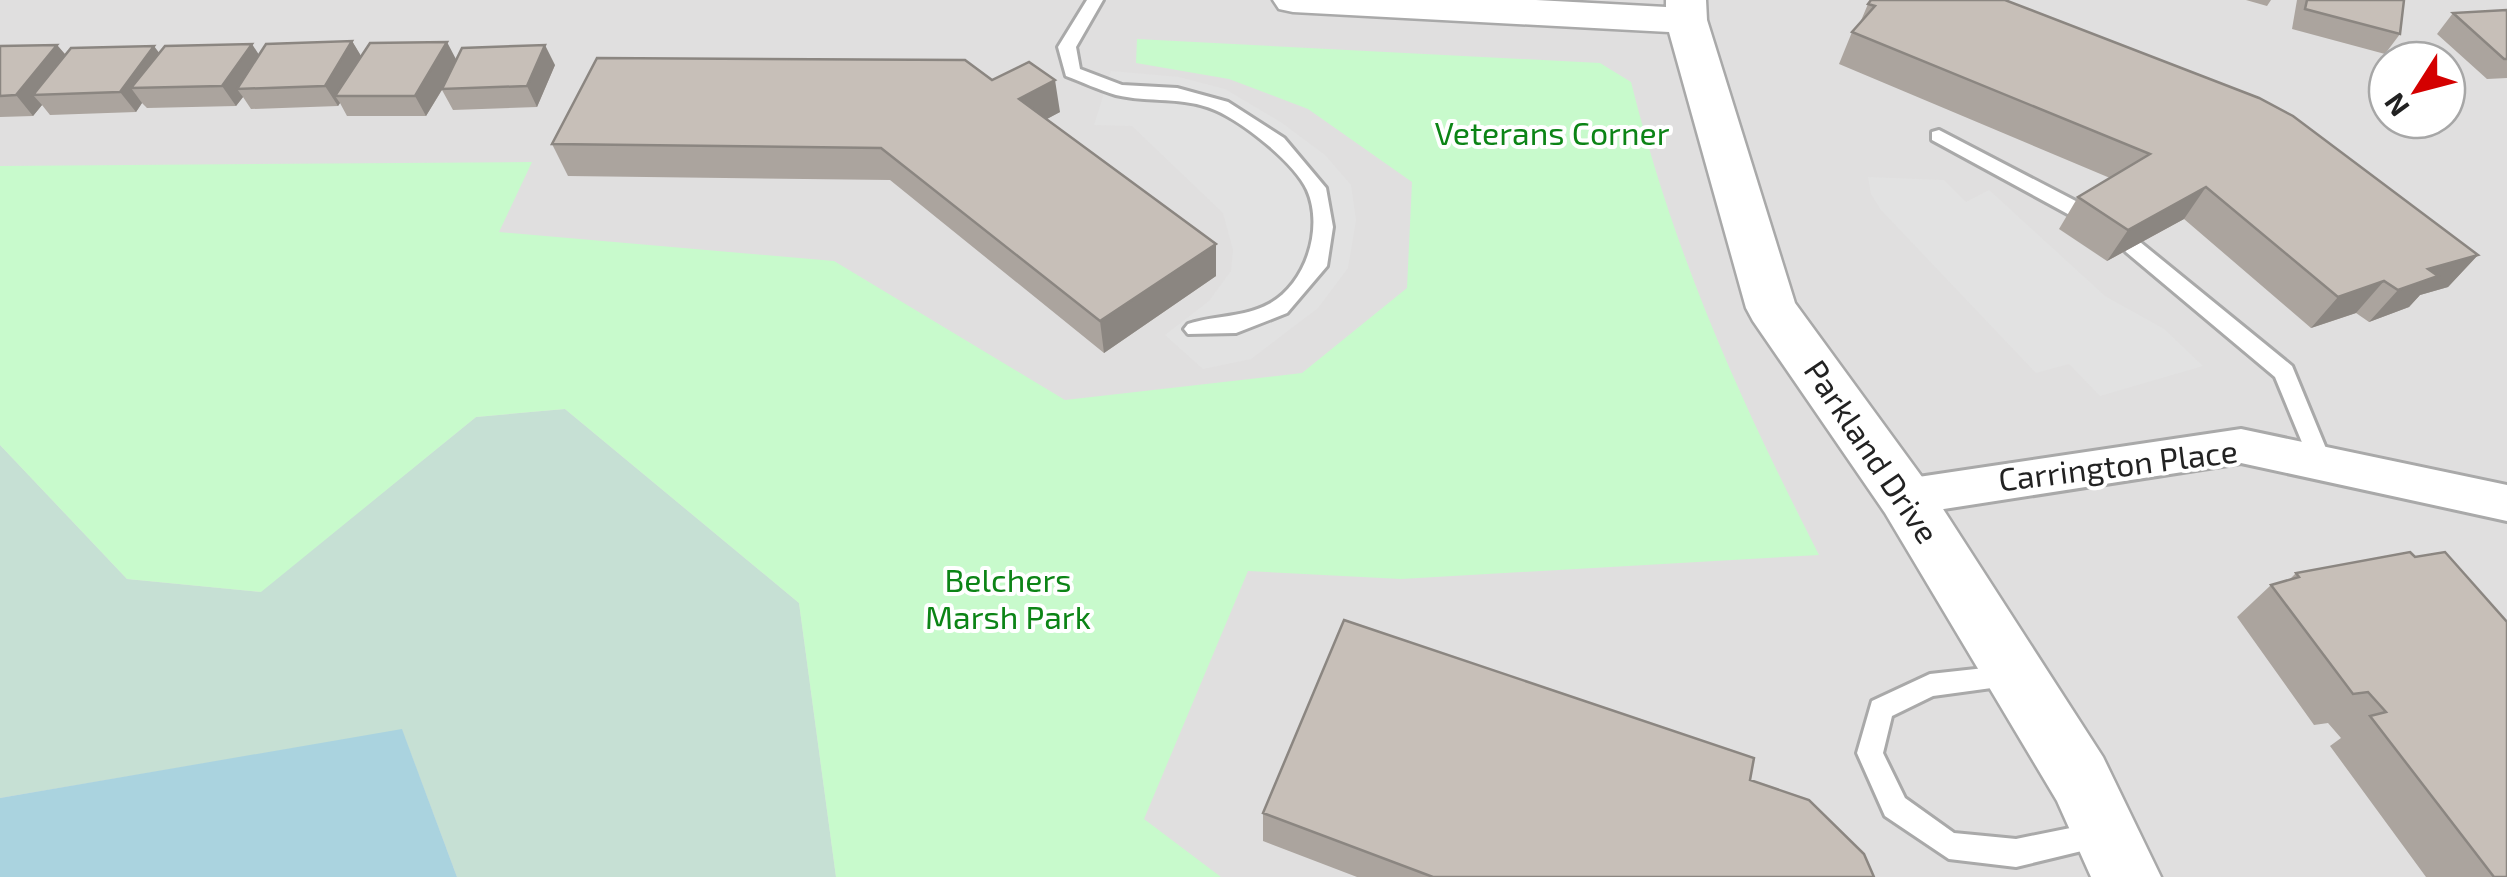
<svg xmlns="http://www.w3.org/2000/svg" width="2507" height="877" font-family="'Exo 2',sans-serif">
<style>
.residential{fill:#e0dfdf;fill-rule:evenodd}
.wetland{fill:#c6e0d4}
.park{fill:#c8facc}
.parking{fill:#e2e2e2}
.water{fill:#aad3df}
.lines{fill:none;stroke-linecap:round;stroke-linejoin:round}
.service-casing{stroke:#a9a9a9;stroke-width:6}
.minor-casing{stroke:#a9a9a9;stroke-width:6}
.tertiary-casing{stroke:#a9a9a9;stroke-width:5}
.service{fill:#fff;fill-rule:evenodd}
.minor{fill:#fff;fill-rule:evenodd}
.tertiary{fill:#fff;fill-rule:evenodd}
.wall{fill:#aba49e}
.shaded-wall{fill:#8b8681}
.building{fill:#c7bfb8;stroke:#8b8681;stroke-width:2.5}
.labels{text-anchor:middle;stroke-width:8;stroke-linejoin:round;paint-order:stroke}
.park-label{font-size:32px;fill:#0c8416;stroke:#fff}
.street-label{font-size:32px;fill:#222;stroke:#fff}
</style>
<rect width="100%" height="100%" fill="#f2efe9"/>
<path class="residential" d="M 0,0 L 2507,0 L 2507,877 L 0,877 ZM 2387,60 L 2447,60 L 2447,120 L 2387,120 Z"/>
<path class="wetland" d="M 565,409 L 799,603 L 836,877 L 457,877 L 402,730 L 0,798 L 0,445 L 127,579 L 260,592 L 476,417 Z"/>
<path class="park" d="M 1137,39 L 1600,63 L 1631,82 C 1675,257 1738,396 1819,555 L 1401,579 L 1248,571 L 1144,819 L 1221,877 L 836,877 L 799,603 L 565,409 L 476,417 L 261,592 L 127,579 L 0,445 L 0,166 L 532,162 L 499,232 L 834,261 L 1065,400 L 1302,373 L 1407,288 L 1412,182 L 1308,109 L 1229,79 L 1136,63 Z"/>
<path class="parking" d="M 1111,71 L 1179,77 L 1225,89 L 1282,123 L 1325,155 L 1351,185 L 1356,220 L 1348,268 L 1318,308 L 1251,359 L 1203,369 L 1165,335 L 1209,301 L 1231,271 L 1233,250 L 1223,213 L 1132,126 L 1094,125 Z
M 1868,177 L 1944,180 L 1966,202 L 1989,190 L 2105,296 L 2164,329 L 2203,366 L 2100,396 L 2069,364 L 2036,373 L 1881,210 L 1871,194 Z"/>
<path class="water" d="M 402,729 L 457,877 L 0,877 L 0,798 Z"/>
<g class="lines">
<defs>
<path id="service" d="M 1087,0 L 1103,0 L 1076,47 L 1080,69 L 1122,85 L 1177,88 L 1228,102 L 1284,138 L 1326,188 L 1333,227 L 1327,266 L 1287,313 L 1236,333 L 1188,334 L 1184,329 L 1188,324 C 1215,315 1243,318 1269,304 C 1306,284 1324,228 1307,190 C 1294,162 1243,122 1215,110 C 1183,96 1149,103 1116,95 C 1099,90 1082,82 1066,76 L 1058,47 Z
M 1939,130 L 2091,209 L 2094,214 L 2091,219 L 2077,219 L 1932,140 L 1932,132 Z
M 2133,240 L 2140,242 L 2292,366 L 2332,463 L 2329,469 L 2313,469 L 2275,377 L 2126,252 L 2123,247 Z
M 2012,665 L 2021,668 L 2025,676 L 2021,684 L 1933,696 L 1892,716 L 1883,753 L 1905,798 L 1954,833 L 2016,839 L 2105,821 L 2115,825 L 2119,834 L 2115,843 L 2016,867 L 1949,859 L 1885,816 L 1857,753 L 1872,701 L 1930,674 Z"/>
<path id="minor" d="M 2241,429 L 2507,485 L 2507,521 L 2241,463 L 1905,515 L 1889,509 L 1883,497 L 1889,485 L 1905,479 Z"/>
<path id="tertiary" d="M 1273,0 L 1536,0 L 1666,7 L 1666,0 L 1706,0 L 1707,20 L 1795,303 L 1925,481 L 2103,757 L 2161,877 L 2091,877 L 2057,801 L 1885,513 L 1753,321 L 1746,308 L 1669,32 L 1293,12 L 1279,9 Z"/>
</defs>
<use href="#service" class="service-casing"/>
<use href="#minor" class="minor-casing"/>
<use href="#tertiary" class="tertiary-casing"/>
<use href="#service" class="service"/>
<use href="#minor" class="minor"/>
<use href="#tertiary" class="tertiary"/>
</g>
<path class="wall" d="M 2246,0 L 2271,0 L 2267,6 Z
M 2297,0 L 2404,0 L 2400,34 L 2385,54 L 2292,29 Z
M 1868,4 L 2478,255 L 2448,287 L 2420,295 L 2409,307 L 2369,322 L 2356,313 L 2311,328 L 2184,219 L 2107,261 L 2059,229 L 2078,197 L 2110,178 L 1839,64 L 1852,32 L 1860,23 Z
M 2507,10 L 2507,78 L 2487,79 L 2437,34 L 2453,13 Z
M 352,41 L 361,56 L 555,65 L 537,107 L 453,110 L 442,90 L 426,116 L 347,116 L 340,103 L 338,106 L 251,109 L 243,97 L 236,106 L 147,108 L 142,103 L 136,112 L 50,115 L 42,105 L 33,116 L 0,117 L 0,46 L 57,45 L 66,55 L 259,55 Z
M 992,80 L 1060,112 L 1046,119 L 1216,244 L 1216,276 L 1104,353 L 890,180 L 568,176 L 552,144 Z
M 2296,573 L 2507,877 L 2426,877 L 2330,746 L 2341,738 L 2328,723 L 2314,725 L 2237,617 L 2271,585 L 2289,580 Z
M 1263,813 L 1874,877 L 1357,877 L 1263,841 Z"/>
<path class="shaded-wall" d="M 352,41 L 364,61 L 335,96 L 340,103 L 338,106 L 325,86 Z
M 447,42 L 458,63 L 426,116 L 415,96 Z
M 252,44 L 265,64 L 237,89 L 243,97 L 236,106 L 222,86 Z
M 57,45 L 74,65 L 33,95 L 42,105 L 33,116 L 16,95 Z
M 545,45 L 555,65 L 537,107 L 527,86 Z
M 154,46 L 169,66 L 131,88 L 142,103 L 136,112 L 120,92 Z
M 1055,80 L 1060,112 L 1025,131 L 1019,99 Z
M 2206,187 L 2184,219 L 2107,261 L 2128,230 Z
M 1216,244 L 1216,276 L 1104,353 L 1100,321 Z
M 2478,255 L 2448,287 L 2420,295 L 2409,307 L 2369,322 L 2398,290 L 2428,269 Z
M 2384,281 L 2356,313 L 2311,328 L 2338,297 Z"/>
<path class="building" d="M 1871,0 L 2005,0 L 2259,98 L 2293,116 L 2478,255 L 2428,269 L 2438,276 L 2398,290 L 2384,281 L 2338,297 L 2206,187 L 2128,230 L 2078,197 L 2150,154 L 1852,32 L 1875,6 L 1868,4 Z
M 2307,0 L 2404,0 L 2400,34 L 2305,9 Z
M 2507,10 L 2507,59 L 2504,59 L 2453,13 Z
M 352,41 L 325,86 L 237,89 L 266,44 Z
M 447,42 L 415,96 L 335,96 L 370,43 Z
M 252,44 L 222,86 L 131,88 L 165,46 Z
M 57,45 L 16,95 L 0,96 L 0,46 Z
M 545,45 L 527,86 L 442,89 L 462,48 Z
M 154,46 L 120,92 L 33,95 L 71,48 Z
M 597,58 L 965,60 L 992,80 L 1029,62 L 1055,80 L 1019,99 L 1216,244 L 1100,321 L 881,148 L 552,144 Z
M 2410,552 L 2415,557 L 2445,552 L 2507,622 L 2507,877 L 2494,877 L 2370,716 L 2386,712 L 2368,692 L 2353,694 L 2271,585 L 2299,577 L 2296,573 Z
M 1344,620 L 1754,758 L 1750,780 L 1809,800 L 1864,854 L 1874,877 L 1433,877 L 1263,813 Z"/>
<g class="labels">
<g class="park-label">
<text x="1552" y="145">Veterans Corner</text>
<text x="1008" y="592">Belchers<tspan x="1008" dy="37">Marsh Park</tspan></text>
</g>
<g class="street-label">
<text transform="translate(1871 452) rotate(56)" y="11">Parkland Drive</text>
<text transform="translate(2118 466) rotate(-7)" y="11">Carrington Place</text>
</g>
</g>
<g transform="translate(2417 90) rotate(234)"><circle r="48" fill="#ffffff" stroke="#a7a7a7" stroke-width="2.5"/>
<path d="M0-8L18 38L0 25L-18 38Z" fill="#d40000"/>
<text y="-15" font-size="28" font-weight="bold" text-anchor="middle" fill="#222222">N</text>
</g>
</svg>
